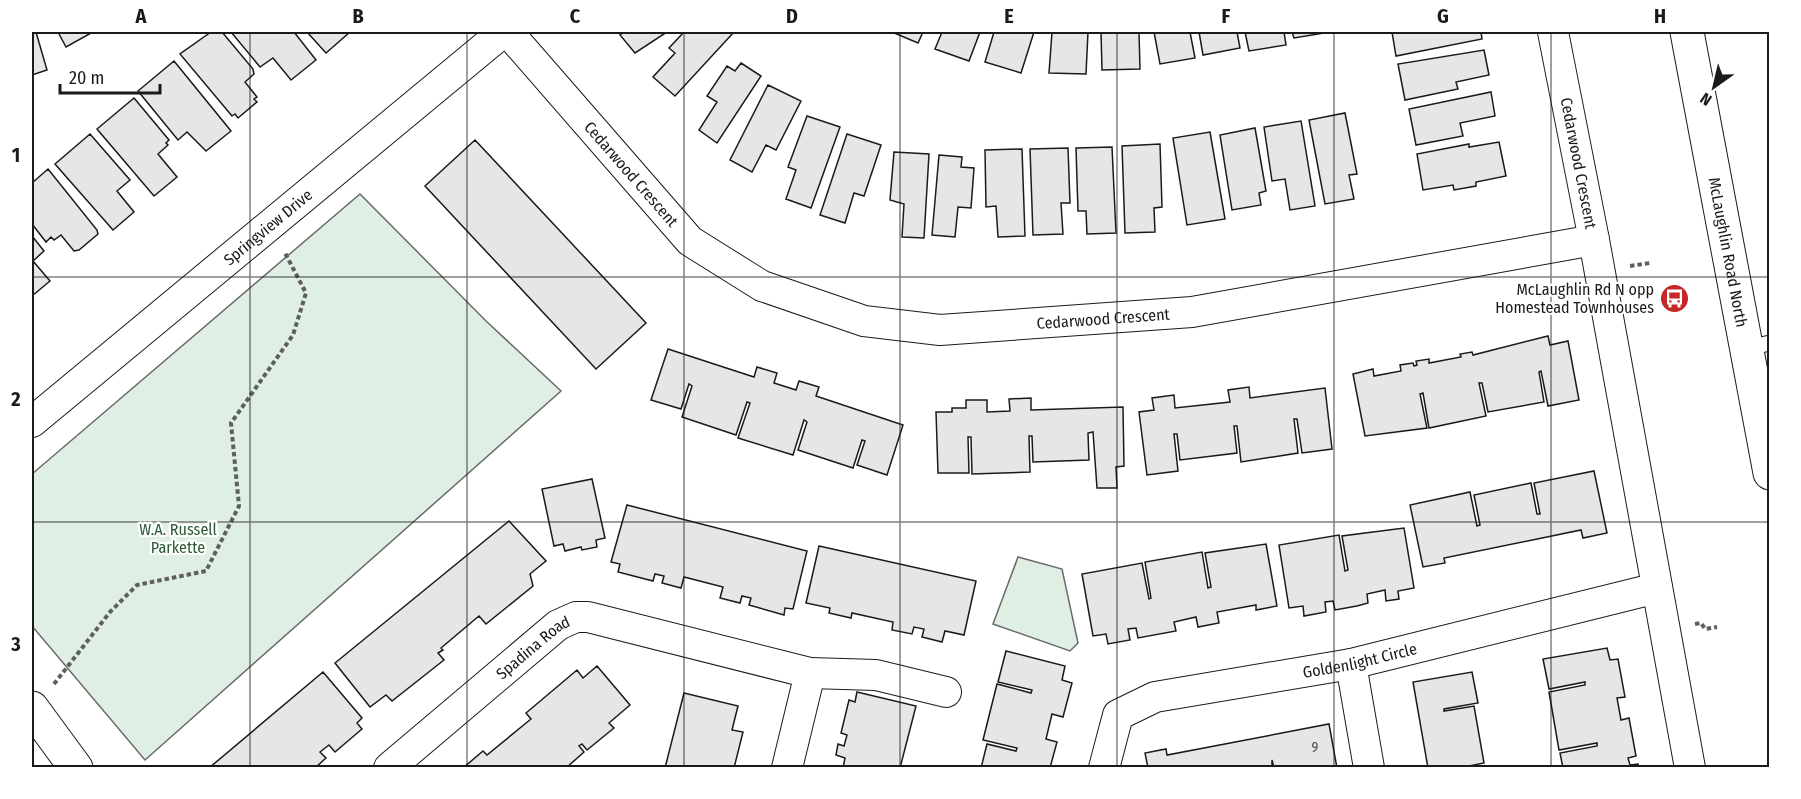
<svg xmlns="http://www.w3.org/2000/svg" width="1801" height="799" font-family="'Fira Sans Condensed',sans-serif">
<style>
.green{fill:#e0efe3;stroke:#6a6a6a;stroke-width:1.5}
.building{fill:#e6e6e6;stroke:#1a1a1a;stroke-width:1.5}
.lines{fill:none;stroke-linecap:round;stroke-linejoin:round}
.service-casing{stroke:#1a1a1a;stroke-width:17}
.minor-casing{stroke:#1a1a1a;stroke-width:32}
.tertiary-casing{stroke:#1a1a1a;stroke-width:35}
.secondary-casing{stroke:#1a1a1a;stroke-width:35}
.path{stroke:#5f5f5f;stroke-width:4;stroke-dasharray:4.5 3;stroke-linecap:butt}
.service{stroke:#fff;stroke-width:15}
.minor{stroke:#fff;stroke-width:30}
.tertiary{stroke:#fff;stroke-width:33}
.secondary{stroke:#fff;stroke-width:33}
.grid{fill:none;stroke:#1a1a1a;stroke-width:1.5;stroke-opacity:0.55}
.labels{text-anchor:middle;stroke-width:4.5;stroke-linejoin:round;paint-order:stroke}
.number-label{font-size:14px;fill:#4d4d4d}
.street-label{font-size:16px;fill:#1a1a1a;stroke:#fff}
.poi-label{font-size:16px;fill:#1a1a1a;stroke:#fff;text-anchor:end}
.park-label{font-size:16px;fill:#2b5a34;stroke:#fff}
.neatline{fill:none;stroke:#1a1a1a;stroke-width:2}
.grid-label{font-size:20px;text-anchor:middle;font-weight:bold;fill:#1a1a1a}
</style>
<rect width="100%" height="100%" fill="#fff"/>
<path class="green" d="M 360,194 L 486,321 L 561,391 L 145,760 L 32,626 L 32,474 Z
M 1018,557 L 1062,569 L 1078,643 L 1070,651 L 993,624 Z"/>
<path class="building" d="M 32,32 L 36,32 L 47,70 L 32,75 Z
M 58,32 L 93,32 L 66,47 Z
M 211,32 L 222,32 L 253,69 L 254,74 L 245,82 L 257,97 L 254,99 L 257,102 L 238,118 L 235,114 L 232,116 L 180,54 Z
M 231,32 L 294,32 L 316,60 L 291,80 L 273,58 L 260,67 Z
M 307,32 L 350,32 L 326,53 Z
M 624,32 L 667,32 L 635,53 L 620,35 Z
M 684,32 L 734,32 L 675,96 L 653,77 L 675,53 L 669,48 Z
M 892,32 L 923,32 L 918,43 Z
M 942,32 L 980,32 L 969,61 L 935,49 Z
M 994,32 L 1034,32 L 1021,73 L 985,62 Z
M 1052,32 L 1088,32 L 1086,74 L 1049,73 Z
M 1101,32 L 1139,32 L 1140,69 L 1102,70 Z
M 1154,32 L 1190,32 L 1195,58 L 1160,64 Z
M 1199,32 L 1237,32 L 1240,48 L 1203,55 Z
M 1245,32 L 1284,32 L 1286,45 L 1249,51 Z
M 1292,32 L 1330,32 L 1294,38 Z
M 1392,32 L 1481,32 L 1482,39 L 1396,56 Z
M 1484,50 L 1489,75 L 1456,82 L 1458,89 L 1405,100 L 1398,64 Z
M 174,61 L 231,131 L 206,151 L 187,132 L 178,140 L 138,91 Z
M 741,63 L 761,76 L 717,143 L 699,130 L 717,102 L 707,96 L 727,66 L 735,71 Z
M 768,85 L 801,101 L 776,150 L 766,145 L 752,172 L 730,160 Z
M 1491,92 L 1495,116 L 1460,123 L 1463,136 L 1416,145 L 1409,109 Z
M 134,98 L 169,140 L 166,143 L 168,145 L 158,154 L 177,177 L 154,196 L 97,129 Z
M 1345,113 L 1357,174 L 1349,175 L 1354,199 L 1325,204 L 1309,120 Z
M 807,116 L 840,127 L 811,208 L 786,199 L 796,170 L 788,167 Z
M 1301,121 L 1315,206 L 1290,210 L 1285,179 L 1272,181 L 1264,127 Z
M 1255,128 L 1266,191 L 1259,193 L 1261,205 L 1232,210 L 1220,135 Z
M 1210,132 L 1225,219 L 1187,225 L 1173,138 Z
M 90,134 L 130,180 L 117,191 L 134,212 L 113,230 L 55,164 Z
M 847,134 L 881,145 L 864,196 L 854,193 L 845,223 L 820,215 Z
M 475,140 L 646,323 L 596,369 L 425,186 Z
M 1499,142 L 1506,176 L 1476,182 L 1476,186 L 1454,190 L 1453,185 L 1423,190 L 1417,154 L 1469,144 L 1469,147 Z
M 1160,144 L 1162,207 L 1154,208 L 1155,232 L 1125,233 L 1122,146 Z
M 1112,147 L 1116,233 L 1087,234 L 1086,211 L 1078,211 L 1076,148 Z
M 1068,148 L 1070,203 L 1061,203 L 1063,234 L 1033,235 L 1030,149 Z
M 1022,149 L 1025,236 L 998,237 L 996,206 L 986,207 L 985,150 Z
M 894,152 L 929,154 L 924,238 L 902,237 L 904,204 L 890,200 Z
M 939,155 L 962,157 L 961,167 L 974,168 L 971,208 L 958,207 L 955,237 L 932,235 Z
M 48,169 L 97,230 L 98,234 L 79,250 L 74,251 L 61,235 L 54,240 L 51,237 L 46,242 L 32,224 L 32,183 Z
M 32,236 L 44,251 L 33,261 L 50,281 L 32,296 Z
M 1548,336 L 1550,345 L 1568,341 L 1579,400 L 1548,406 L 1541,371 L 1539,372 L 1544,402 L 1488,412 L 1482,383 L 1479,383 L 1486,416 L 1429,428 L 1423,393 L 1420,394 L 1427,428 L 1365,436 L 1353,374 L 1373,369 L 1374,376 L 1401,371 L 1400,365 L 1413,363 L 1414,366 L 1417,365 L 1416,361 L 1429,359 L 1429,363 L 1461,357 L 1460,354 L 1472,352 L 1473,355 Z
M 668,349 L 754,377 L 757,367 L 777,373 L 774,383 L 796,390 L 799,381 L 819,387 L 816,396 L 903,425 L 887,475 L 857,465 L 865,441 L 862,440 L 853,468 L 798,450 L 807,422 L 804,420 L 793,455 L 738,438 L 750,403 L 747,402 L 736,435 L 682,417 L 692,386 L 689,384 L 681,409 L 651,400 Z
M 1249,387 L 1250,398 L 1325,388 L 1332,449 L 1302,453 L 1297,419 L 1294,419 L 1298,453 L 1241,462 L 1237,426 L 1234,426 L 1237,453 L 1180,460 L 1177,434 L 1174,434 L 1178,471 L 1147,475 L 1139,412 L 1154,410 L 1152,398 L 1174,395 L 1175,408 L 1230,402 L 1228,390 Z
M 1031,398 L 1031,410 L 1123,407 L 1124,466 L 1116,467 L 1117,488 L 1097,488 L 1093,432 L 1088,433 L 1089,460 L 1033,462 L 1032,436 L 1029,436 L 1030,472 L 972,474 L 971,437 L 968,437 L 969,473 L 938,473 L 936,412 L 952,412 L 952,408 L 966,408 L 966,400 L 987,400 L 987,412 L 1010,411 L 1009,399 Z
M 1594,471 L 1607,533 L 1583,538 L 1581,530 L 1444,558 L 1445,563 L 1423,567 L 1410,505 L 1470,492 L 1477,526 L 1480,525 L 1474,495 L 1531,483 L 1537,514 L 1540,514 L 1534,483 Z
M 592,479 L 605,538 L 596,540 L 597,547 L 582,550 L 581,547 L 565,551 L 563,544 L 554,546 L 542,489 Z
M 627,505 L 807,551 L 793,609 L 785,608 L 784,615 L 749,605 L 751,598 L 742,596 L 740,603 L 720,598 L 723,587 L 684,577 L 681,588 L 662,583 L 664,576 L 655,574 L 653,581 L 618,572 L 620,564 L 611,562 Z
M 509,521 L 546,561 L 530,574 L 533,586 L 486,624 L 479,616 L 441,648 L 443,650 L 438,653 L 444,660 L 392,701 L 386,695 L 370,707 L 335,663 Z
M 1404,528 L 1414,588 L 1398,591 L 1399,599 L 1386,601 L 1385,590 L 1367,594 L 1368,603 L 1357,606 L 1335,610 L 1333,601 L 1325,602 L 1326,612 L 1304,616 L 1303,606 L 1289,608 L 1279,545 L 1339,535 L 1345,571 L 1348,570 L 1342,536 Z
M 1266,544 L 1277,606 L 1256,610 L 1256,605 L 1217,612 L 1219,623 L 1198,627 L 1196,617 L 1174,622 L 1176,631 L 1138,638 L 1136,628 L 1128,629 L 1130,640 L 1108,644 L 1106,634 L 1093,636 L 1082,574 L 1142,563 L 1149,599 L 1151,598 L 1145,562 L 1202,552 L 1208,588 L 1211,587 L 1205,553 Z
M 819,546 L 976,581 L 964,635 L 945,631 L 942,642 L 922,637 L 924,629 L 914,627 L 912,634 L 892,630 L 893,622 L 852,613 L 851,618 L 829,613 L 830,608 L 806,603 Z
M 1607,648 L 1610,660 L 1618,659 L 1625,697 L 1617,698 L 1621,720 L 1629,718 L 1636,756 L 1628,758 L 1630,765 L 1638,764 L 1639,768 L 1563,768 L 1560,753 L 1597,746 L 1597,743 L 1559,750 L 1549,692 L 1585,685 L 1585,682 L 1549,689 L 1543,659 Z
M 1006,651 L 1065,666 L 1062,680 L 1072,683 L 1063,717 L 1052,714 L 1046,739 L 1057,742 L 1050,768 L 981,768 L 987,744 L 1016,751 L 1017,748 L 983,740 L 997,684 L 1031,693 L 1032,690 L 998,682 Z
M 597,666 L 630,705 L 609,723 L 614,728 L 587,750 L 582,744 L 579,746 L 584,752 L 566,768 L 463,768 L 483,751 L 487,755 L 531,719 L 526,713 L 577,670 L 583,678 Z
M 323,672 L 362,718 L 357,723 L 362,729 L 335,752 L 329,745 L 320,752 L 326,758 L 315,768 L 209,768 Z
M 1472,672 L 1478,703 L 1444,709 L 1444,711 L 1474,706 L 1484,763 L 1459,768 L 1428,768 L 1413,682 Z
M 857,692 L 916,706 L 900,768 L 843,768 L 845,758 L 836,755 L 838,744 L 844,746 L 847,735 L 841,733 L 849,700 L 855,702 Z
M 684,693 L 738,706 L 732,730 L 743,732 L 734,768 L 665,768 Z
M 1329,724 L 1337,768 L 1274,768 L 1272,760 L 1272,768 L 1148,768 L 1145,753 L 1166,749 L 1167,755 Z"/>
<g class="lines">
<defs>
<path id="service" d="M 1747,348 L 1770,343"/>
<g id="minor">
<path id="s1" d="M 508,32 L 690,241 L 762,286 L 864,321 L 940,330 L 1192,312 L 1594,240 L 1553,32"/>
<path d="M 1594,240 L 1690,768"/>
<path id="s2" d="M 32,422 L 503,32"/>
<path d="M 1351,664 L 1369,768"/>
<path d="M 810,673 L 876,675 L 946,692"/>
<path id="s3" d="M 389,768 L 558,625 L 576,617 L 588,617 L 810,673 L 787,768"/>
<path id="s4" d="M 1104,768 L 1118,715 L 1155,697 L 1351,664 L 1657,588"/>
</g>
<path id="tertiary" d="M 32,708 L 76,768"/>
<g id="secondary">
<path id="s5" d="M 1687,32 L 1770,473"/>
</g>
</defs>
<use href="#service" class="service-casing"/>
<use href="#minor" class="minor-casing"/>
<use href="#tertiary" class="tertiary-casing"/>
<use href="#secondary" class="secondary-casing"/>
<path class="path" d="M 1630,266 L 1650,263
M 1695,624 L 1701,623 L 1705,629 L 1717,627
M 54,684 L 110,612 L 137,585 L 206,571 L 239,506 L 231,423 L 293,335 L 306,293 L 285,253"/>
<use href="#service" class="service"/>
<use href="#minor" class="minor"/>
<use href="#tertiary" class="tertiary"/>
<use href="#secondary" class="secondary"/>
</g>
<path class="grid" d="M 250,32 L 250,768M 467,32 L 467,768M 684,32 L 684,768M 900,32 L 900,768M 1117,32 L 1117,768M 1334,32 L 1334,768M 1551,32 L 1551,768M 32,277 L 1770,277M 32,522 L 1770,522"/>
<defs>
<symbol id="bus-disc" viewBox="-11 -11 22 22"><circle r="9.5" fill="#c62828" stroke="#fff"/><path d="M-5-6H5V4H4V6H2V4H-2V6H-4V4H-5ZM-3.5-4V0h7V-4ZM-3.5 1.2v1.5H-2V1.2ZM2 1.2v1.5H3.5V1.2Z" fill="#fff"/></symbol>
</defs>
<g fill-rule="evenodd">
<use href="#bus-disc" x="1658" y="282" width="33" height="33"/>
</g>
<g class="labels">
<g class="number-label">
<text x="1315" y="752">9</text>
</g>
<g class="street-label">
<text transform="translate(1579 163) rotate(79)" y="6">Cedarwood Crescent</text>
<text dy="6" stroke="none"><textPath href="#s1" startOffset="188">Cedarwood Crescent</textPath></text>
<text dy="6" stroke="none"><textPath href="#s2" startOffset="306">Springview Drive</textPath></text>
<text dy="6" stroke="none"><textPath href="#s5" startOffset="224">McLaughlin Road North</textPath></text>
<text dy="6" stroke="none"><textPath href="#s1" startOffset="710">Cedarwood Crescent</textPath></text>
<text dy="6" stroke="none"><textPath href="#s3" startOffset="188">Spadina Road</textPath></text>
<text dy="6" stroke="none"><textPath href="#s4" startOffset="304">Goldenlight Circle</textPath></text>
</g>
<g class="poi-label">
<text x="1654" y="295">McLaughlin Rd N opp<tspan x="1654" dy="18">Homestead Townhouses</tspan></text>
</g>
<g class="park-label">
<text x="178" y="535">W.A. Russell<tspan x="178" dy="18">Parkette</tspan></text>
</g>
</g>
<rect width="1801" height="799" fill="none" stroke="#ffffff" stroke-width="66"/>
<g transform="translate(1714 87) rotate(214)" stroke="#ffffff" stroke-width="4.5" paint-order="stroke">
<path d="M0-4.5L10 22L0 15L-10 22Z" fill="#1a1a1a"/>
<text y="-9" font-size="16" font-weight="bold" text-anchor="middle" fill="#1a1a1a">N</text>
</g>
<path d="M60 84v9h100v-9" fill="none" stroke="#1a1a1a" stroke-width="3"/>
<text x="69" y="84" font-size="18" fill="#1a1a1a" stroke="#ffffff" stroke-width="4.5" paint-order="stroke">20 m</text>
<rect x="33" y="33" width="1735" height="733" class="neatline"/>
<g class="grid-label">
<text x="141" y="23">A</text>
<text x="358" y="23">B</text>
<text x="575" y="23">C</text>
<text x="792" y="23">D</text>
<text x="1009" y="23">E</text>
<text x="1226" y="23">F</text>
<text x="1443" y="23">G</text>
<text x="1660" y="23">H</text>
<text x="16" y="162">1</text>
<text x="16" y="406">2</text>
<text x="16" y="651">3</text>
</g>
</svg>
